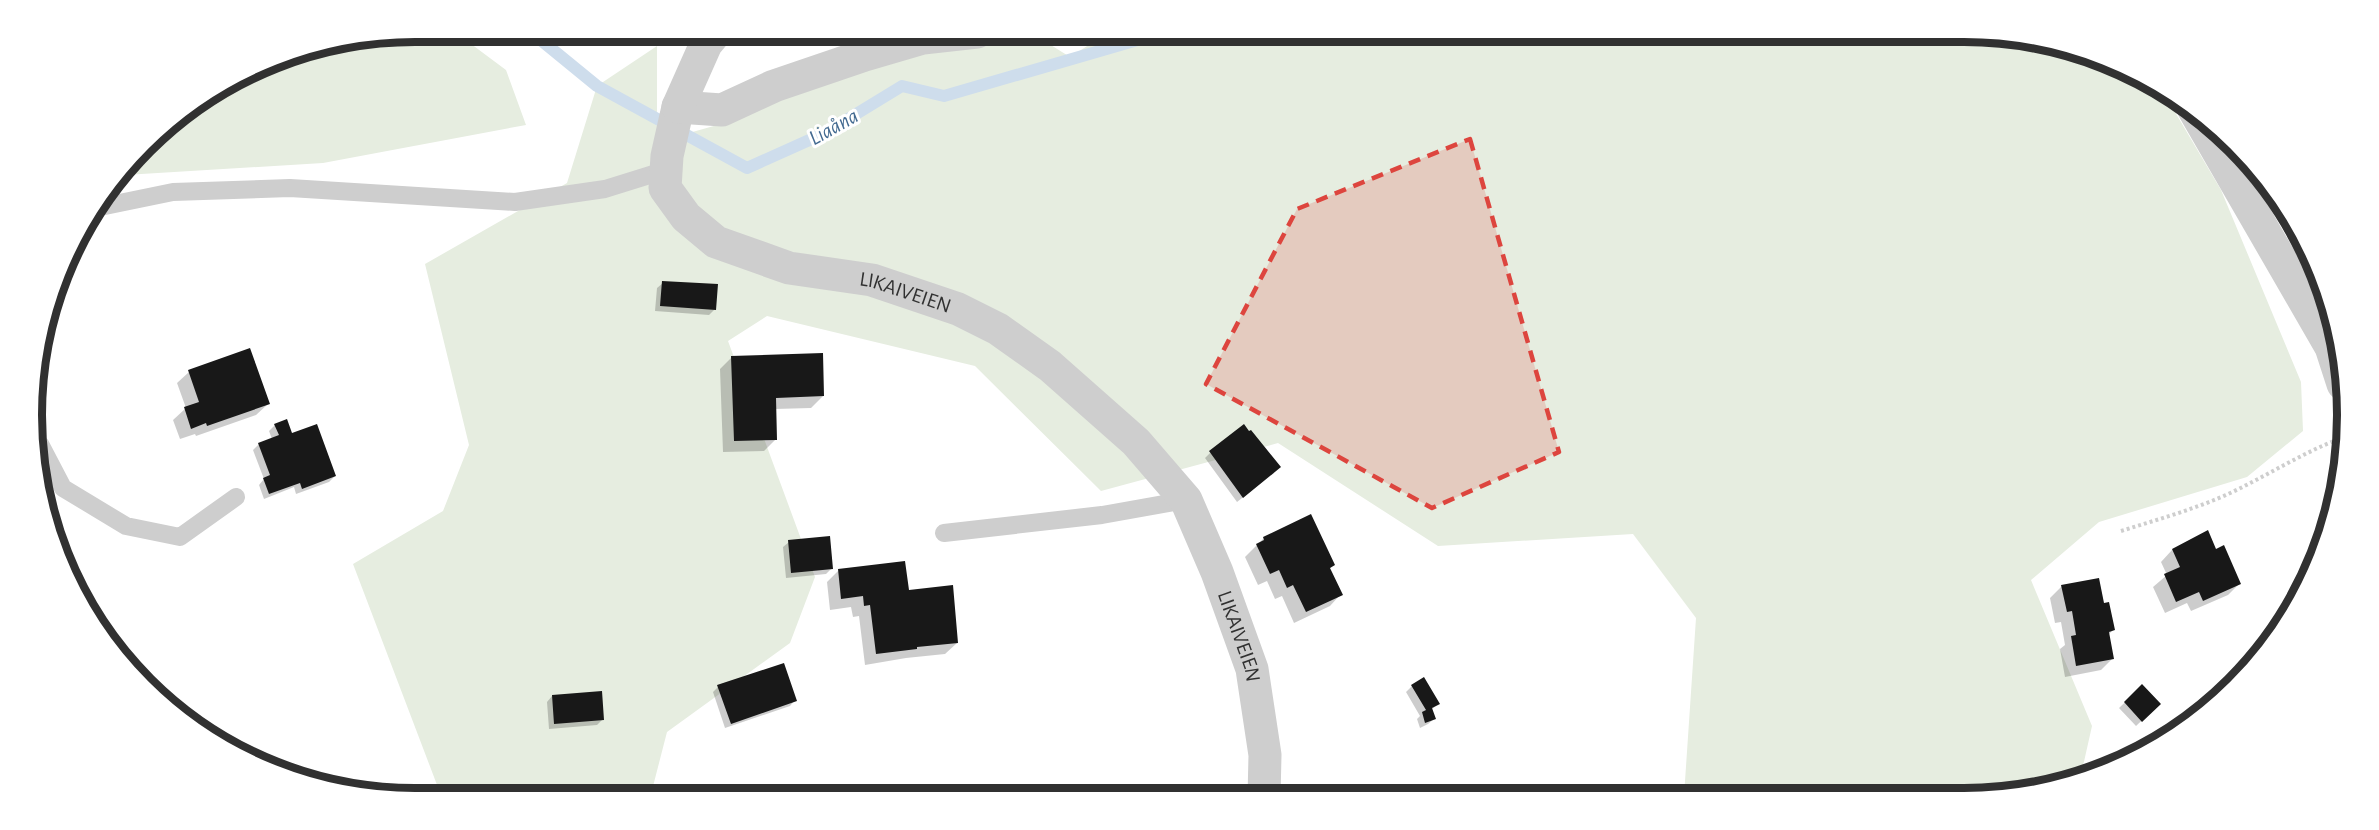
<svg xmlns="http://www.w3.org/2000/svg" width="2379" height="830" font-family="'Alegreya Sans',sans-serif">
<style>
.green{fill:#e6ede0}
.shadow{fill:#0003}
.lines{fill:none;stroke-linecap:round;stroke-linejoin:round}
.stream{stroke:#ceddec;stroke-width:12}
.building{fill:#181818}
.path{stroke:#cecece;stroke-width:4;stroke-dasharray:3 3;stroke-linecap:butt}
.service{stroke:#cecece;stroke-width:18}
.minor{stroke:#cecece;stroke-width:33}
.marked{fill:#dd453e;fill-opacity:0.2;stroke:#dd453e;stroke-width:4.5;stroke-dasharray:12 8;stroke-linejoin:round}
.labels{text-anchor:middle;stroke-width:6;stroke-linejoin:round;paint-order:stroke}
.street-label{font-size:21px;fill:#313131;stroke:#fff}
.water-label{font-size:22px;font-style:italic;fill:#426990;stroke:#fff}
.rim{fill:none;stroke:#313131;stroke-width:8}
</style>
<rect width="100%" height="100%" fill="#fff"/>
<path class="green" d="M 415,32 L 455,32 L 506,70 L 526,125 L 323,163 L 125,175 L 162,127 L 269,61 Z
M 861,32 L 1030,32 L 1070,57 L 1109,32 L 1964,32 L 2063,44 L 2165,95 L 2221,190 L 2301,382 L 2303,431 L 2247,477 L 2099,522 L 2031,580 L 2092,726 L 2081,775 L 2014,795 L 1684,796 L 1696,618 L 1633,534 L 1438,546 L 1278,443 L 1101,491 L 975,366 L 767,316 L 728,341 L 815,577 L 790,643 L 667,732 L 650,798 L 442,798 L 353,564 L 443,511 L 469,445 L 425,264 L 567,183 L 597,86 L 657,46 L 657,142 L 735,120 L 811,77 Z"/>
<path class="shadow" d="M 663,283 L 715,309 L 709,315 L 655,311 L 657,288 Z
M 732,357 L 823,396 L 811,408 L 775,409 L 776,439 L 764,451 L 723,452 L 720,369 Z
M 189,372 L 268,404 L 256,415 L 196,436 L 195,434 L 180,439 L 173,420 L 186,408 L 177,383 Z
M 275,425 L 291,434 L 335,476 L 329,482 L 296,494 L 294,487 L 264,499 L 259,485 L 264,479 L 253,450 L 259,444 L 272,439 L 269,431 Z
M 1210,453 L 1274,473 L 1237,502 L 1205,458 Z
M 1311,516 L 1333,565 L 1329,569 L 1341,594 L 1330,606 L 1294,623 L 1282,596 L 1275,599 L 1267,581 L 1258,585 L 1245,557 L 1263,539 Z
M 789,542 L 832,568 L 826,574 L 786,578 L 783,547 Z
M 2191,542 L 2215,551 L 2239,584 L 2228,595 L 2191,611 L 2187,603 L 2165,613 L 2153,587 L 2167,575 L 2161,562 L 2172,550 Z
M 839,570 L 908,591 L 957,643 L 945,654 L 906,658 L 865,665 L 859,616 L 853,617 L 851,607 L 830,610 L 827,582 Z
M 2062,586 L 2113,630 L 2108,635 L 2112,659 L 2101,670 L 2065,677 L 2060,649 L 2065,645 L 2061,622 L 2055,623 L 2050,598 Z
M 1412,686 L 1438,704 L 1431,710 L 1434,719 L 1428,724 L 1420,728 L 1417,719 L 1420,716 L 1406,692 Z
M 2142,686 L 2159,704 L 2136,726 L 2119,708 Z
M 718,687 L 795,700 L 790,706 L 725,728 L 713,692 Z
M 552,696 L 603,719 L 597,725 L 549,729 L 547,702 Z"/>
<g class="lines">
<path class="stream" d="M 531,32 L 597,86 L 747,168 L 825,133 L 902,86 L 944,96 L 1165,32"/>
</g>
<path class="building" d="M 662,281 L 718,284 L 716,310 L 660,306 Z
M 250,348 L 270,404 L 207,426 L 206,423 L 191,429 L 184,407 L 199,402 L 188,370 Z
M 823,353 L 824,396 L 776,398 L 777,440 L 734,441 L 731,356 Z
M 287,419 L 292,433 L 317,424 L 336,476 L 302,489 L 300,483 L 269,494 L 263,478 L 270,475 L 258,443 L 279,435 L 274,424 Z
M 1244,424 L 1249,431 L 1251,430 L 1281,467 L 1243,498 L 1209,451 Z
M 1311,514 L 1335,565 L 1330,568 L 1343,595 L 1306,612 L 1293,585 L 1287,588 L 1279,570 L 1270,574 L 1256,544 L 1264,540 L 1263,537 Z
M 2208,530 L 2216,549 L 2224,545 L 2241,584 L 2203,601 L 2199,592 L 2176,602 L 2164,574 L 2180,567 L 2172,549 Z
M 830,536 L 833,569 L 791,573 L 788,540 Z
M 905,561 L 909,590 L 953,585 L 958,643 L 917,647 L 917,649 L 876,654 L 870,605 L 864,606 L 863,596 L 841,599 L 838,569 Z
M 2099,578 L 2104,603 L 2109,602 L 2115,630 L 2109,632 L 2114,659 L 2076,666 L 2071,636 L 2076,635 L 2072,611 L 2067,612 L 2061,585 Z
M 784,663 L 797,701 L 731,724 L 717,685 Z
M 1424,677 L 1440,704 L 1432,708 L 1436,719 L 1425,723 L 1422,712 L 1426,710 L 1411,685 Z
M 2142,684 L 2161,704 L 2142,722 L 2124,702 Z
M 602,691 L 604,720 L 554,724 L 552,695 Z
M 769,789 L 771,798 L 728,798 L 728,797 Z"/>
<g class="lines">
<path class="path" d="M 2121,531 C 2156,520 2192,510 2226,495 C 2265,477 2300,454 2339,439"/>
<path class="service" d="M 100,207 L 173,192 L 290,188 L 515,202 L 605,189 L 666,170
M 40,444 L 63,488 L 126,526 L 180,537 L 236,497
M 944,533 L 1102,515 L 1186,500"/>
<g class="minor">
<path id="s1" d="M 977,32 L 923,38 L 865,55 L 774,86 L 722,110 L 678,107 L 667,156 L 665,188 L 686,217 L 716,242 L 789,268 L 872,280 L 958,309 L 998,329 L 1050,366 L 1136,442 L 1186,500 L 1217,572 L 1252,669 L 1265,755 L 1264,797"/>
<path d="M 678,107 L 706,44 L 716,32"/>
<path d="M 2193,108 L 2331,347 L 2343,384"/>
</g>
</g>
<path class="marked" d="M 1470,139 L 1559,452 L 1432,508 L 1206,384 L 1297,209 Z"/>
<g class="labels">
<g class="street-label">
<text dy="7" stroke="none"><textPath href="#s1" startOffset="666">LIKAIVEIEN</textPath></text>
<text dy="7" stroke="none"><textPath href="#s1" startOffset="1168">LIKAIVEIEN</textPath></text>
</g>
<g class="water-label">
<text transform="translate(833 126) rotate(-29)" y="8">Liaåna</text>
</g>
</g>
<path d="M0 0H2379V830H0ZM415 42H1964A373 373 0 0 1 2337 415V415A373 373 0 0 1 1964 788H415A373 373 0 0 1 42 415V415A373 373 0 0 1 415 42Z" fill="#fff" fill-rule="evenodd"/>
<path class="rim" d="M415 42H1964A373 373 0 0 1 2337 415V415A373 373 0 0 1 1964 788H415A373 373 0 0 1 42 415V415A373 373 0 0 1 415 42Z"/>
</svg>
